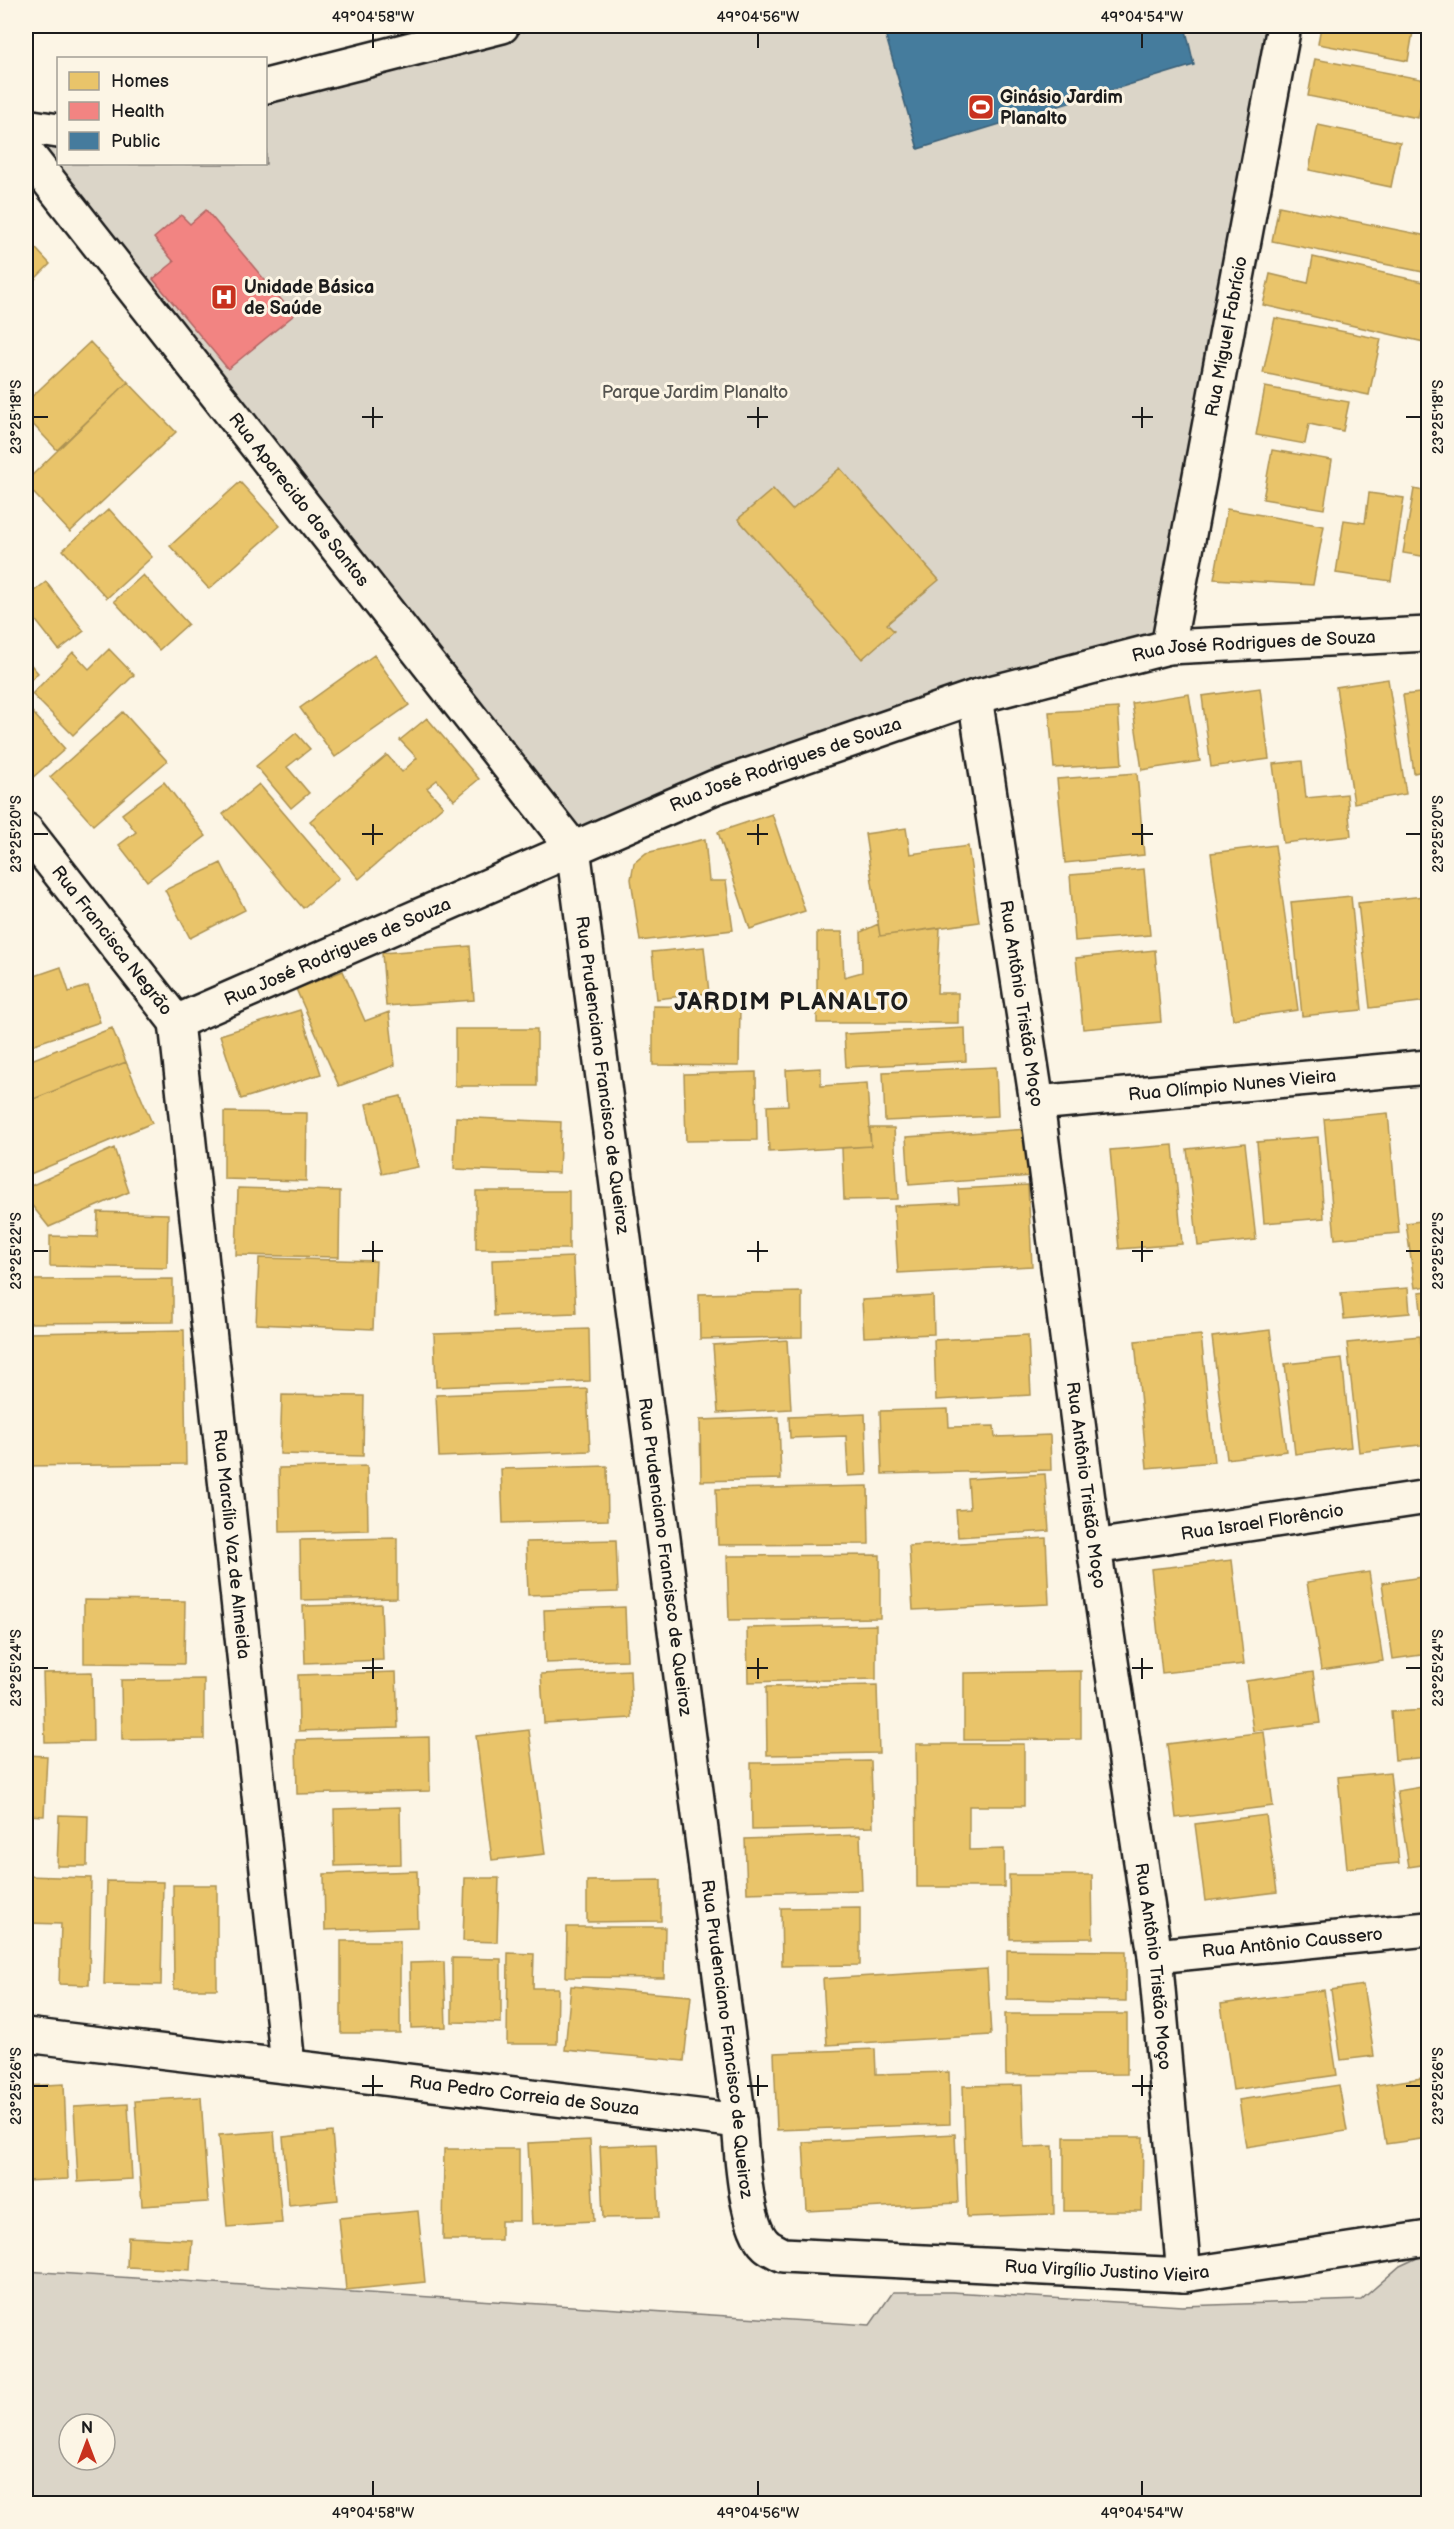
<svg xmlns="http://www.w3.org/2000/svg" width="1454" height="2529" font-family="'Balsamiq Sans',sans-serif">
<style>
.green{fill:#dbd5c8;stroke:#7c7872;stroke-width:1.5;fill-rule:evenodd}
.homes{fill:#e9c46a;stroke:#ac9253;stroke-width:1.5}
.health{fill:#f28482;stroke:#b26563;stroke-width:1.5}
.public{fill:#457b9d;stroke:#395e76;stroke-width:1.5}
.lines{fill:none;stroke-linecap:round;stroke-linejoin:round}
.minor-casing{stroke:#1c1c1c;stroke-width:38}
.minor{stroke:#fcf5e5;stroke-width:33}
.ticks{fill:none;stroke:#1c1c1c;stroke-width:2}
.labels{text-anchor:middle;stroke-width:6;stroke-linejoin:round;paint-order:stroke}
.poi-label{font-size:18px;font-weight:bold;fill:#1c1c1c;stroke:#fcf5e5;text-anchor:start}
.street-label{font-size:18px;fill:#1c1c1c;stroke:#fcf5e5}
.park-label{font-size:18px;fill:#555450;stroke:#fcf5e5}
.district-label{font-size:24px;font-weight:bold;letter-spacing:1.5px;fill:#1c1c1c;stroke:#fcf5e5}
.neatline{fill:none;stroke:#1c1c1c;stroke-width:2}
.ticks-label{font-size:15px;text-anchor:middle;fill:#1c1c1c}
</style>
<rect width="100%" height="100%" fill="#fcf5e5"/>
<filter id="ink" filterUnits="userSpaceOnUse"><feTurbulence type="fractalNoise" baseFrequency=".0167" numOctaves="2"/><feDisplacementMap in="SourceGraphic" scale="12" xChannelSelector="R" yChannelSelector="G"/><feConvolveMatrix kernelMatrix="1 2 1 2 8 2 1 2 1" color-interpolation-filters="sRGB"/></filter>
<g filter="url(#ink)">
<path class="green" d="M 545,26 L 1271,26 L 1158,635 L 576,836 L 28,138 L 58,140 L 58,164 L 266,164 L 266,97 Z
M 1428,2253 L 1428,2503 L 26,2503 L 26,2271 L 870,2325 L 893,2292 L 952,2292 L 1182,2306 L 1361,2300 L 1400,2266 ZM 69,2424 L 105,2424 L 105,2460 L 69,2460 Z"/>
<path class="homes" d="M 1321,26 L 1414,26 L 1408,61 L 1318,44 Z
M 1315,59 L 1426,80 L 1418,118 L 1308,96 Z
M 1318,125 L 1400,142 L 1391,187 L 1309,170 Z
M 1279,206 L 1428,236 L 1428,273 L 1272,241 Z
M 26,238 L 50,264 L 26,288 Z
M 1313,257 L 1428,283 L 1428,323 L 1424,342 L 1263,305 L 1270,274 L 1308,283 Z
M 1275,318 L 1381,339 L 1369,395 L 1263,373 Z
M 90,342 L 128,382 L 57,450 L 26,417 L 26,402 Z
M 128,382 L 176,432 L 70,532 L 26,485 L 26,481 Z
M 1265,387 L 1349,402 L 1343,431 L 1309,424 L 1305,444 L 1256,435 Z
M 1272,450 L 1332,460 L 1324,509 L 1263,499 Z
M 840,468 L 939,580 L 887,624 L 894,631 L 862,659 L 738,519 L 773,489 L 792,510 Z
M 240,482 L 280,526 L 209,589 L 170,546 Z
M 1414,489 L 1428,492 L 1428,557 L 1403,553 Z
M 1369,493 L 1404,498 L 1391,581 L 1336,573 L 1344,520 L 1365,523 Z
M 109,509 L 152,557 L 107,598 L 63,550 Z
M 1227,509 L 1324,526 L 1313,585 L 1214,579 Z
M 143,575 L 188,624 L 159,650 L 114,601 Z
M 46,582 L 84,631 L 59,650 L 26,608 L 26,597 Z
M 109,649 L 134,675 L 73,735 L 32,694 L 73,652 L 89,669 Z
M 374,655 L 409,705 L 335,757 L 300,708 Z
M 26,659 L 38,673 L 26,684 Z
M 1388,679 L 1406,794 L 1354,803 L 1336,687 Z
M 1260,688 L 1269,759 L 1211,767 L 1202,696 Z
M 1428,692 L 1428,770 L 1414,773 L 1403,695 Z
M 1189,694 L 1200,761 L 1142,770 L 1132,703 Z
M 26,705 L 65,749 L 30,780 L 26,775 Z
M 1118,708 L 1122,764 L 1054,768 L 1049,712 Z
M 123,712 L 167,761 L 93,825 L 50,777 Z
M 427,718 L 479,779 L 454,800 L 437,780 L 427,788 L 443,806 L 359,879 L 310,821 L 387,755 L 402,772 L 417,758 L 400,740 Z
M 296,733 L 310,749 L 287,767 L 309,793 L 291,808 L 256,766 Z
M 1302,761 L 1306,798 L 1347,794 L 1351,836 L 1283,843 L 1273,764 Z
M 1137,773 L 1144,855 L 1065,863 L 1057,779 Z
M 164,782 L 206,836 L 147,881 L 119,845 L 136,832 L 122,814 Z
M 259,784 L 339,878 L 303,908 L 223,814 Z
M 772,814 L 805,911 L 750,929 L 718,832 Z
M 906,828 L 910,854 L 968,846 L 979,922 L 880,936 L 865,834 Z
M 705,839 L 709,881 L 726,881 L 733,930 L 640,941 L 631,879 L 634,863 L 646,853 Z
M 1275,845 L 1298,1010 L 1233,1019 L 1211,853 Z
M 1428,849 L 1428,904 L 1421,850 Z
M 221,863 L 245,910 L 190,938 L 165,890 Z
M 1144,869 L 1150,935 L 1075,941 L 1070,875 Z
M 1351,896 L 1362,1010 L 1302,1016 L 1291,902 Z
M 1424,896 L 1428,940 L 1428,1001 L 1370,1008 L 1358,903 Z
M 878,924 L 880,936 L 940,928 L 937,993 L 958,993 L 958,1023 L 817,1023 L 817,932 L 842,932 L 844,977 L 862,972 L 861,932 Z
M 470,946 L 474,1000 L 386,1006 L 382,953 Z
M 704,947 L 709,993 L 657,999 L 652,952 Z
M 1155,950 L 1161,1022 L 1083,1029 L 1076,958 Z
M 61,967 L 69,992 L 88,986 L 100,1022 L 26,1047 L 26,979 Z
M 343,971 L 365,1021 L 389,1012 L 395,1065 L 339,1086 L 296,989 Z
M 653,1006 L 740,1007 L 739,1066 L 653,1065 Z
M 300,1010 L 321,1074 L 241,1099 L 220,1035 Z
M 112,1028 L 126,1062 L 26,1102 L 26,1062 Z
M 965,1028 L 966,1061 L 846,1067 L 844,1034 Z
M 455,1029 L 537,1029 L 537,1086 L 455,1086 Z
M 126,1062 L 152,1123 L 28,1175 L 26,1168 L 26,1102 Z
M 996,1067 L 998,1116 L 885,1121 L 883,1072 Z
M 821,1068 L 821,1086 L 867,1083 L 871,1146 L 769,1152 L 767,1106 L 788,1105 L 786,1070 Z
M 756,1072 L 757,1140 L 686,1141 L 684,1074 Z
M 401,1096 L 418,1167 L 382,1174 L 366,1104 Z
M 224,1112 L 307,1113 L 306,1181 L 224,1179 Z
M 1388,1113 L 1399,1233 L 1335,1239 L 1324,1119 Z
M 456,1117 L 561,1122 L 559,1173 L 454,1169 Z
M 869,1128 L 894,1128 L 898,1199 L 844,1200 L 842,1148 L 871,1146 Z
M 1029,1129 L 1032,1176 L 909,1185 L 906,1137 Z
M 1318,1137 L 1324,1218 L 1264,1223 L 1257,1142 Z
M 1245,1143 L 1256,1240 L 1198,1246 L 1187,1149 Z
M 1173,1145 L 1182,1244 L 1119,1249 L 1110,1150 Z
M 114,1148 L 129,1192 L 49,1227 L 26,1198 L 26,1188 Z
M 1028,1185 L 1032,1266 L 898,1273 L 894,1206 L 959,1203 L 958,1189 Z
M 238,1188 L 340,1191 L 339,1257 L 236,1255 Z
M 476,1191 L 569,1191 L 569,1249 L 476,1249 Z
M 98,1212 L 168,1214 L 167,1268 L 50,1266 L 50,1236 L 97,1237 Z
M 1428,1220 L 1428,1286 L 1415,1288 L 1406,1223 Z
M 573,1257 L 576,1313 L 494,1316 L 492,1260 Z
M 259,1258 L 376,1261 L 373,1329 L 256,1324 Z
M 173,1279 L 173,1322 L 26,1323 L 26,1280 Z
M 1408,1288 L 1410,1313 L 1344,1319 L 1341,1293 Z
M 1428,1291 L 1428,1379 L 1419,1292 Z
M 802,1292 L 802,1337 L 700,1339 L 699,1294 Z
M 933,1296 L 934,1334 L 864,1337 L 862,1300 Z
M 589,1329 L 590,1381 L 436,1387 L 434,1334 Z
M 184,1330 L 186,1464 L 26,1466 L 26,1333 Z
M 1270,1330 L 1286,1451 L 1227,1459 L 1212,1337 Z
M 1028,1335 L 1031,1395 L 936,1400 L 934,1340 Z
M 1201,1335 L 1214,1462 L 1147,1468 L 1135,1341 Z
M 1420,1336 L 1428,1413 L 1428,1444 L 1359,1452 L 1347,1343 Z
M 787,1340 L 791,1409 L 718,1413 L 713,1345 Z
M 1342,1358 L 1351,1447 L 1295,1454 L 1285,1364 Z
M 587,1389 L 590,1451 L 439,1457 L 436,1395 Z
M 282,1395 L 364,1396 L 363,1456 L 280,1454 Z
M 948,1409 L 949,1427 L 994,1426 L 995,1437 L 1050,1435 L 1051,1470 L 882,1474 L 880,1411 Z
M 865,1414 L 867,1475 L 848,1476 L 846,1436 L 790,1438 L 789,1417 Z
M 779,1417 L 781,1479 L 701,1481 L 700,1420 Z
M 367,1466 L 368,1530 L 280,1532 L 279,1468 Z
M 607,1466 L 608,1520 L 503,1523 L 501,1469 Z
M 1045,1474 L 1049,1531 L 958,1537 L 956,1510 L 970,1509 L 968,1479 Z
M 868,1486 L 869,1544 L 718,1545 L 716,1489 Z
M 397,1538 L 397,1598 L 301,1600 L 300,1540 Z
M 1046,1538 L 1049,1604 L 913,1610 L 909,1546 Z
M 616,1540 L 618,1592 L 528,1595 L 526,1542 Z
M 880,1555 L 880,1618 L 729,1620 L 727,1556 Z
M 1232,1560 L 1244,1664 L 1162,1673 L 1151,1569 Z
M 1369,1572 L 1383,1661 L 1321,1670 L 1307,1582 Z
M 1428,1576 L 1428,1654 L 1393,1659 L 1382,1583 Z
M 84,1600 L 185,1601 L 184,1664 L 84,1663 Z
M 381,1604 L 383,1660 L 305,1663 L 303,1606 Z
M 625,1607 L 627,1660 L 546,1663 L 544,1610 Z
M 876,1625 L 876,1679 L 748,1682 L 747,1628 Z
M 630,1670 L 632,1718 L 544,1723 L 541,1674 Z
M 1081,1671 L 1081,1739 L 964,1740 L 964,1673 Z
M 92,1672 L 93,1741 L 45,1742 L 43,1673 Z
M 396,1672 L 398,1728 L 299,1731 L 298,1675 Z
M 1313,1672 L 1320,1723 L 1253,1731 L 1246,1681 Z
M 204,1679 L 204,1739 L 122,1740 L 121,1680 Z
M 877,1685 L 879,1753 L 767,1755 L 766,1687 Z
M 1428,1710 L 1428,1757 L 1395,1760 L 1391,1712 Z
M 529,1730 L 545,1854 L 492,1860 L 476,1736 Z
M 1264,1732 L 1273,1806 L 1176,1818 L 1167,1744 Z
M 429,1737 L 430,1791 L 297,1794 L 296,1740 Z
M 916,1744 L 1024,1744 L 1024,1806 L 969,1806 L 969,1850 L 1004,1849 L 1004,1887 L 917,1887 Z
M 26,1755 L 47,1756 L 44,1816 L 26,1815 Z
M 871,1761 L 873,1827 L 752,1830 L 751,1763 Z
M 1390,1772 L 1399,1863 L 1347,1868 L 1338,1777 Z
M 1428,1786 L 1428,1864 L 1409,1867 L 1397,1791 Z
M 400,1807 L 401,1864 L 335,1866 L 334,1809 Z
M 59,1815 L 88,1816 L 87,1866 L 57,1866 Z
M 1266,1815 L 1277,1892 L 1205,1901 L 1195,1824 Z
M 860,1835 L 862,1890 L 747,1893 L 745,1839 Z
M 417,1871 L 418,1927 L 325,1930 L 324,1874 Z
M 1009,1875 L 1092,1875 L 1093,1938 L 1010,1939 Z
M 26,1876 L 91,1878 L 89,1985 L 59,1984 L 61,1924 L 26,1923 Z
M 465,1878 L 499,1878 L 497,1942 L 463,1941 Z
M 661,1880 L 661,1921 L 587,1922 L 587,1881 Z
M 107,1881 L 163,1882 L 161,1985 L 104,1984 Z
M 173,1885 L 217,1885 L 217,1989 L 174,1989 Z
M 860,1907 L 860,1965 L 782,1966 L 781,1908 Z
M 567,1927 L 665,1927 L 664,1978 L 566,1977 Z
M 341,1941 L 400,1941 L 400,2033 L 341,2033 Z
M 1007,1950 L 1126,1951 L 1126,2001 L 1007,1999 Z
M 508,1953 L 534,1954 L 533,1988 L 558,1988 L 557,2044 L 507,2044 Z
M 452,1958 L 501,1959 L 501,2023 L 452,2022 Z
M 444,1962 L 446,2027 L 411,2028 L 410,1963 Z
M 987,1969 L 991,2035 L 827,2045 L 823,1979 Z
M 1363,1985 L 1374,2056 L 1341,2060 L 1331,1990 Z
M 571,1986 L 691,1996 L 684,2061 L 565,2050 Z
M 1324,1990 L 1337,2075 L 1233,2090 L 1221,2004 Z
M 1005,2014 L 1127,2014 L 1127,2074 L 1006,2075 Z
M 875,2049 L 876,2074 L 949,2072 L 950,2124 L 777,2130 L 774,2053 Z
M 1421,2078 L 1428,2138 L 1386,2144 L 1376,2085 Z
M 64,2084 L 68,2179 L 26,2181 L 26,2086 Z
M 1022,2085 L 1024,2147 L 1053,2146 L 1054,2214 L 967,2217 L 963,2086 Z
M 1339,2085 L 1347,2131 L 1246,2147 L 1239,2100 Z
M 201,2097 L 208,2202 L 142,2206 L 135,2101 Z
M 128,2104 L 132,2179 L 78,2182 L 74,2107 Z
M 274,2131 L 282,2223 L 227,2227 L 219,2135 Z
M 332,2132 L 338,2200 L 289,2205 L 283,2137 Z
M 955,2134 L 958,2203 L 807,2211 L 803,2142 Z
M 1064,2137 L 1143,2137 L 1142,2211 L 1064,2211 Z
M 590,2140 L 594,2221 L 532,2224 L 528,2143 Z
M 656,2144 L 659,2217 L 603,2218 L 600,2146 Z
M 444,2149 L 519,2149 L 519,2221 L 501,2221 L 501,2240 L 443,2240 Z
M 418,2211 L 425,2282 L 346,2290 L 339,2218 Z
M 128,2237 L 192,2240 L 190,2270 L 127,2267 Z"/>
<path class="health" d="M 206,210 L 294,315 L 228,369 L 153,279 L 174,262 L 154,238 L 181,215 L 190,224 Z"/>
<path class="public" d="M 883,26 L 1185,26 L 1194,65 L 918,149 Z"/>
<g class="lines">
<defs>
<g id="minor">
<path d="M 266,86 L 502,26"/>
<path d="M 26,126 L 58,131"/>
<path id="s1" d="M 26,152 L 573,848 L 739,2121 C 741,2148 745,2227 766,2245 C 770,2249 778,2252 783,2255 L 1184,2275 L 1428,2238"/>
<path id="s2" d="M 1168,647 L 1284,26"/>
<path id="s3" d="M 975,697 L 1037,1103 L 1094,1547 L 1155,1956 L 1184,2275"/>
<path id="s4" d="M 26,830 L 176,1022"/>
<path id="s5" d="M 176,1022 L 715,787 L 975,697 L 1168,647 L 1428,634"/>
<path id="s6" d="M 176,1022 L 288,2065"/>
<path id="s7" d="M 1037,1103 L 1428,1067"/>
<path id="s8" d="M 1094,1547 L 1428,1497"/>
<path id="s9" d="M 1155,1956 L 1428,1929"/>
<path id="s10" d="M 26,2035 L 739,2121"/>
</g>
</defs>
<use href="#minor" class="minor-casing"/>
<use href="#minor" class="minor"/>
</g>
</g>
<path class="ticks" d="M 373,33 L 373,48M 758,33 L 758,48M 1142,33 L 1142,48M 373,407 L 373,428M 758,407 L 758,428M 1142,407 L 1142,428M 33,417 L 48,417M 362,417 L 383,417M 747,417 L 768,417M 1132,417 L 1153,417M 1406,417 L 1421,417M 373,824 L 373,845M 758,824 L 758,845M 1142,824 L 1142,845M 33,834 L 48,834M 362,834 L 383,834M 747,834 L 768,834M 1132,834 L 1153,834M 1406,834 L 1421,834M 373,1241 L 373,1262M 758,1241 L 758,1262M 1142,1241 L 1142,1262M 33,1251 L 48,1251M 362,1251 L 383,1251M 747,1251 L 768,1251M 1132,1251 L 1153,1251M 1406,1251 L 1421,1251M 373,1658 L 373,1679M 758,1658 L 758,1679M 1142,1658 L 1142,1679M 33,1668 L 48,1668M 362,1668 L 383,1668M 747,1668 L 768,1668M 1132,1668 L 1153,1668M 1406,1668 L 1421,1668M 373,2075 L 373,2096M 758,2075 L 758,2096M 1142,2075 L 1142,2096M 33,2086 L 48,2086M 362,2086 L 383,2086M 747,2086 L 768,2086M 1132,2086 L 1153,2086M 1406,2086 L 1421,2086M 373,2481 L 373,2496M 758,2481 L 758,2496M 1142,2481 L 1142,2496"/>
<defs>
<symbol id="stadium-square" viewBox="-11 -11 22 22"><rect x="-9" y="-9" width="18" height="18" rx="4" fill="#c8321e" stroke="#fcf5e5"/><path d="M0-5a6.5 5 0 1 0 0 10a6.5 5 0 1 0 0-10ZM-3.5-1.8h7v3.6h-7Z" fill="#fff"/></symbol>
<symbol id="hospital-square" viewBox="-11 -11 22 22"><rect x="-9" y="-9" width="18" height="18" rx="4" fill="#c8321e" stroke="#fcf5e5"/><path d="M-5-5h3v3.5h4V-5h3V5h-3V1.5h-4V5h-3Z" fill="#fff"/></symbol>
</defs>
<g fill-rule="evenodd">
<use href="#stadium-square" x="966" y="92" width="30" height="30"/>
<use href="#hospital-square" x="209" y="282" width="30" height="30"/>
</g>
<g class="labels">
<g class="poi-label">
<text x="1000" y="103">Ginásio Jardim<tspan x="1000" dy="21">Planalto</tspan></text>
<text x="244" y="293">Unidade Básica<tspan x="244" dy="21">de Saúde</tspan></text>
</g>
<g class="street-label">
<text dy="6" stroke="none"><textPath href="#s2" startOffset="316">Rua Miguel Fabrício</textPath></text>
<text dy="6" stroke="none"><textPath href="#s1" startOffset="442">Rua Aparecido dos Santos</textPath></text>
<text dy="6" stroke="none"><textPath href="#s5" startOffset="1148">Rua José Rodrigues de Souza</textPath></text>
<text dy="6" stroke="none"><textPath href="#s5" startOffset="662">Rua José Rodrigues de Souza</textPath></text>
<text dy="6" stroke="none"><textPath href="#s4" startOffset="140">Rua Francisca Negrão</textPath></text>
<text dy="6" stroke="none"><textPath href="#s5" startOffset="176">Rua José Rodrigues de Souza</textPath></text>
<text dy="6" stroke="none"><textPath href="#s3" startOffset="310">Rua Antônio Tristão Moço</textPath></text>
<text dy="6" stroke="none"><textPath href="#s1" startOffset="1114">Rua Prudenciano Francisco de Queiroz</textPath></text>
<text dy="6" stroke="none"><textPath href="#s7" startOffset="196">Rua Olímpio Nunes Vieira</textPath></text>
<text dy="6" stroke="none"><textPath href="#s3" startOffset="796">Rua Antônio Tristão Moço</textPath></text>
<text dy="6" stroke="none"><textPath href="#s8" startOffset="170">Rua Israel Florêncio</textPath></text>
<text dy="6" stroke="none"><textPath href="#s6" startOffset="525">Rua Marcílio Vaz de Almeida</textPath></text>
<text dy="6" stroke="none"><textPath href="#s1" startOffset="1600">Rua Prudenciano Francisco de Queiroz</textPath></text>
<text dy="6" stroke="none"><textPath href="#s9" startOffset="138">Rua Antônio Caussero</textPath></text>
<text dy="6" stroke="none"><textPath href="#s3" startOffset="1282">Rua Antônio Tristão Moço</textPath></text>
<text dy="6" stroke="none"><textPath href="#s1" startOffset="2086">Rua Prudenciano Francisco de Queiroz</textPath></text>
<text dy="6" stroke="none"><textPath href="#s10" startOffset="502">Rua Pedro Correia de Souza</textPath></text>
<text dy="6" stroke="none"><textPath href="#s1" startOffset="2642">Rua Virgílio Justino Vieira</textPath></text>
</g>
<g class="park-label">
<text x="695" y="398">Parque Jardim Planalto</text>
</g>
<g class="district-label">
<text x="792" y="1010">JARDIM PLANALTO</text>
</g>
</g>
<rect width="1454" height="2529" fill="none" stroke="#fcf5e5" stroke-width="66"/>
<rect x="57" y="57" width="210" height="108" fill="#fcf5e5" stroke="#a29e95" stroke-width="1.5"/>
<rect x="69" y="72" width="30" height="18" fill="#e9c46a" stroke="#a29e95" stroke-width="1.5"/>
<text x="111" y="87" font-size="18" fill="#1c1c1c">Homes</text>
<rect x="69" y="102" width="30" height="18" fill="#f28482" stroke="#a29e95" stroke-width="1.5"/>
<text x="111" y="117" font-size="18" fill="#1c1c1c">Health</text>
<rect x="69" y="132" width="30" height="18" fill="#457b9d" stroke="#a29e95" stroke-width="1.5"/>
<text x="111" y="147" font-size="18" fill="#1c1c1c">Public</text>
<g transform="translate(87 2442)"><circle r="28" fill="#fcf5e5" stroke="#a29e95" stroke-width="1.5"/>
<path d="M0-4.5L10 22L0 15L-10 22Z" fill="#c8321e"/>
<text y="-9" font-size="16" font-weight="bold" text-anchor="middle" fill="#1c1c1c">N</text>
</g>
<rect x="33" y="33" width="1388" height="2463" class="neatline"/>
<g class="ticks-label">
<text x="373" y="22">49°04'58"W</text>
<text x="758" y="22">49°04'56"W</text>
<text x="1142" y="22">49°04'54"W</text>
<text transform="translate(16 417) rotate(-90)" y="5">23°25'18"S</text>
<text transform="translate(1438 417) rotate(-90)" y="5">23°25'18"S</text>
<text transform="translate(16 834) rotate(-90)" y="5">23°25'20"S</text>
<text transform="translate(1438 834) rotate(-90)" y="5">23°25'20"S</text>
<text transform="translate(16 1251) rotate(-90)" y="5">23°25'22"S</text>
<text transform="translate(1438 1251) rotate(-90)" y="5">23°25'22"S</text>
<text transform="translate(16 1668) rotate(-90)" y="5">23°25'24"S</text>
<text transform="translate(1438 1668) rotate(-90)" y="5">23°25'24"S</text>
<text transform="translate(16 2086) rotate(-90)" y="5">23°25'26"S</text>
<text transform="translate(1438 2086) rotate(-90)" y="5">23°25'26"S</text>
<text x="373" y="2518">49°04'58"W</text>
<text x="758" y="2518">49°04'56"W</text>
<text x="1142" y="2518">49°04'54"W</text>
</g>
</svg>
